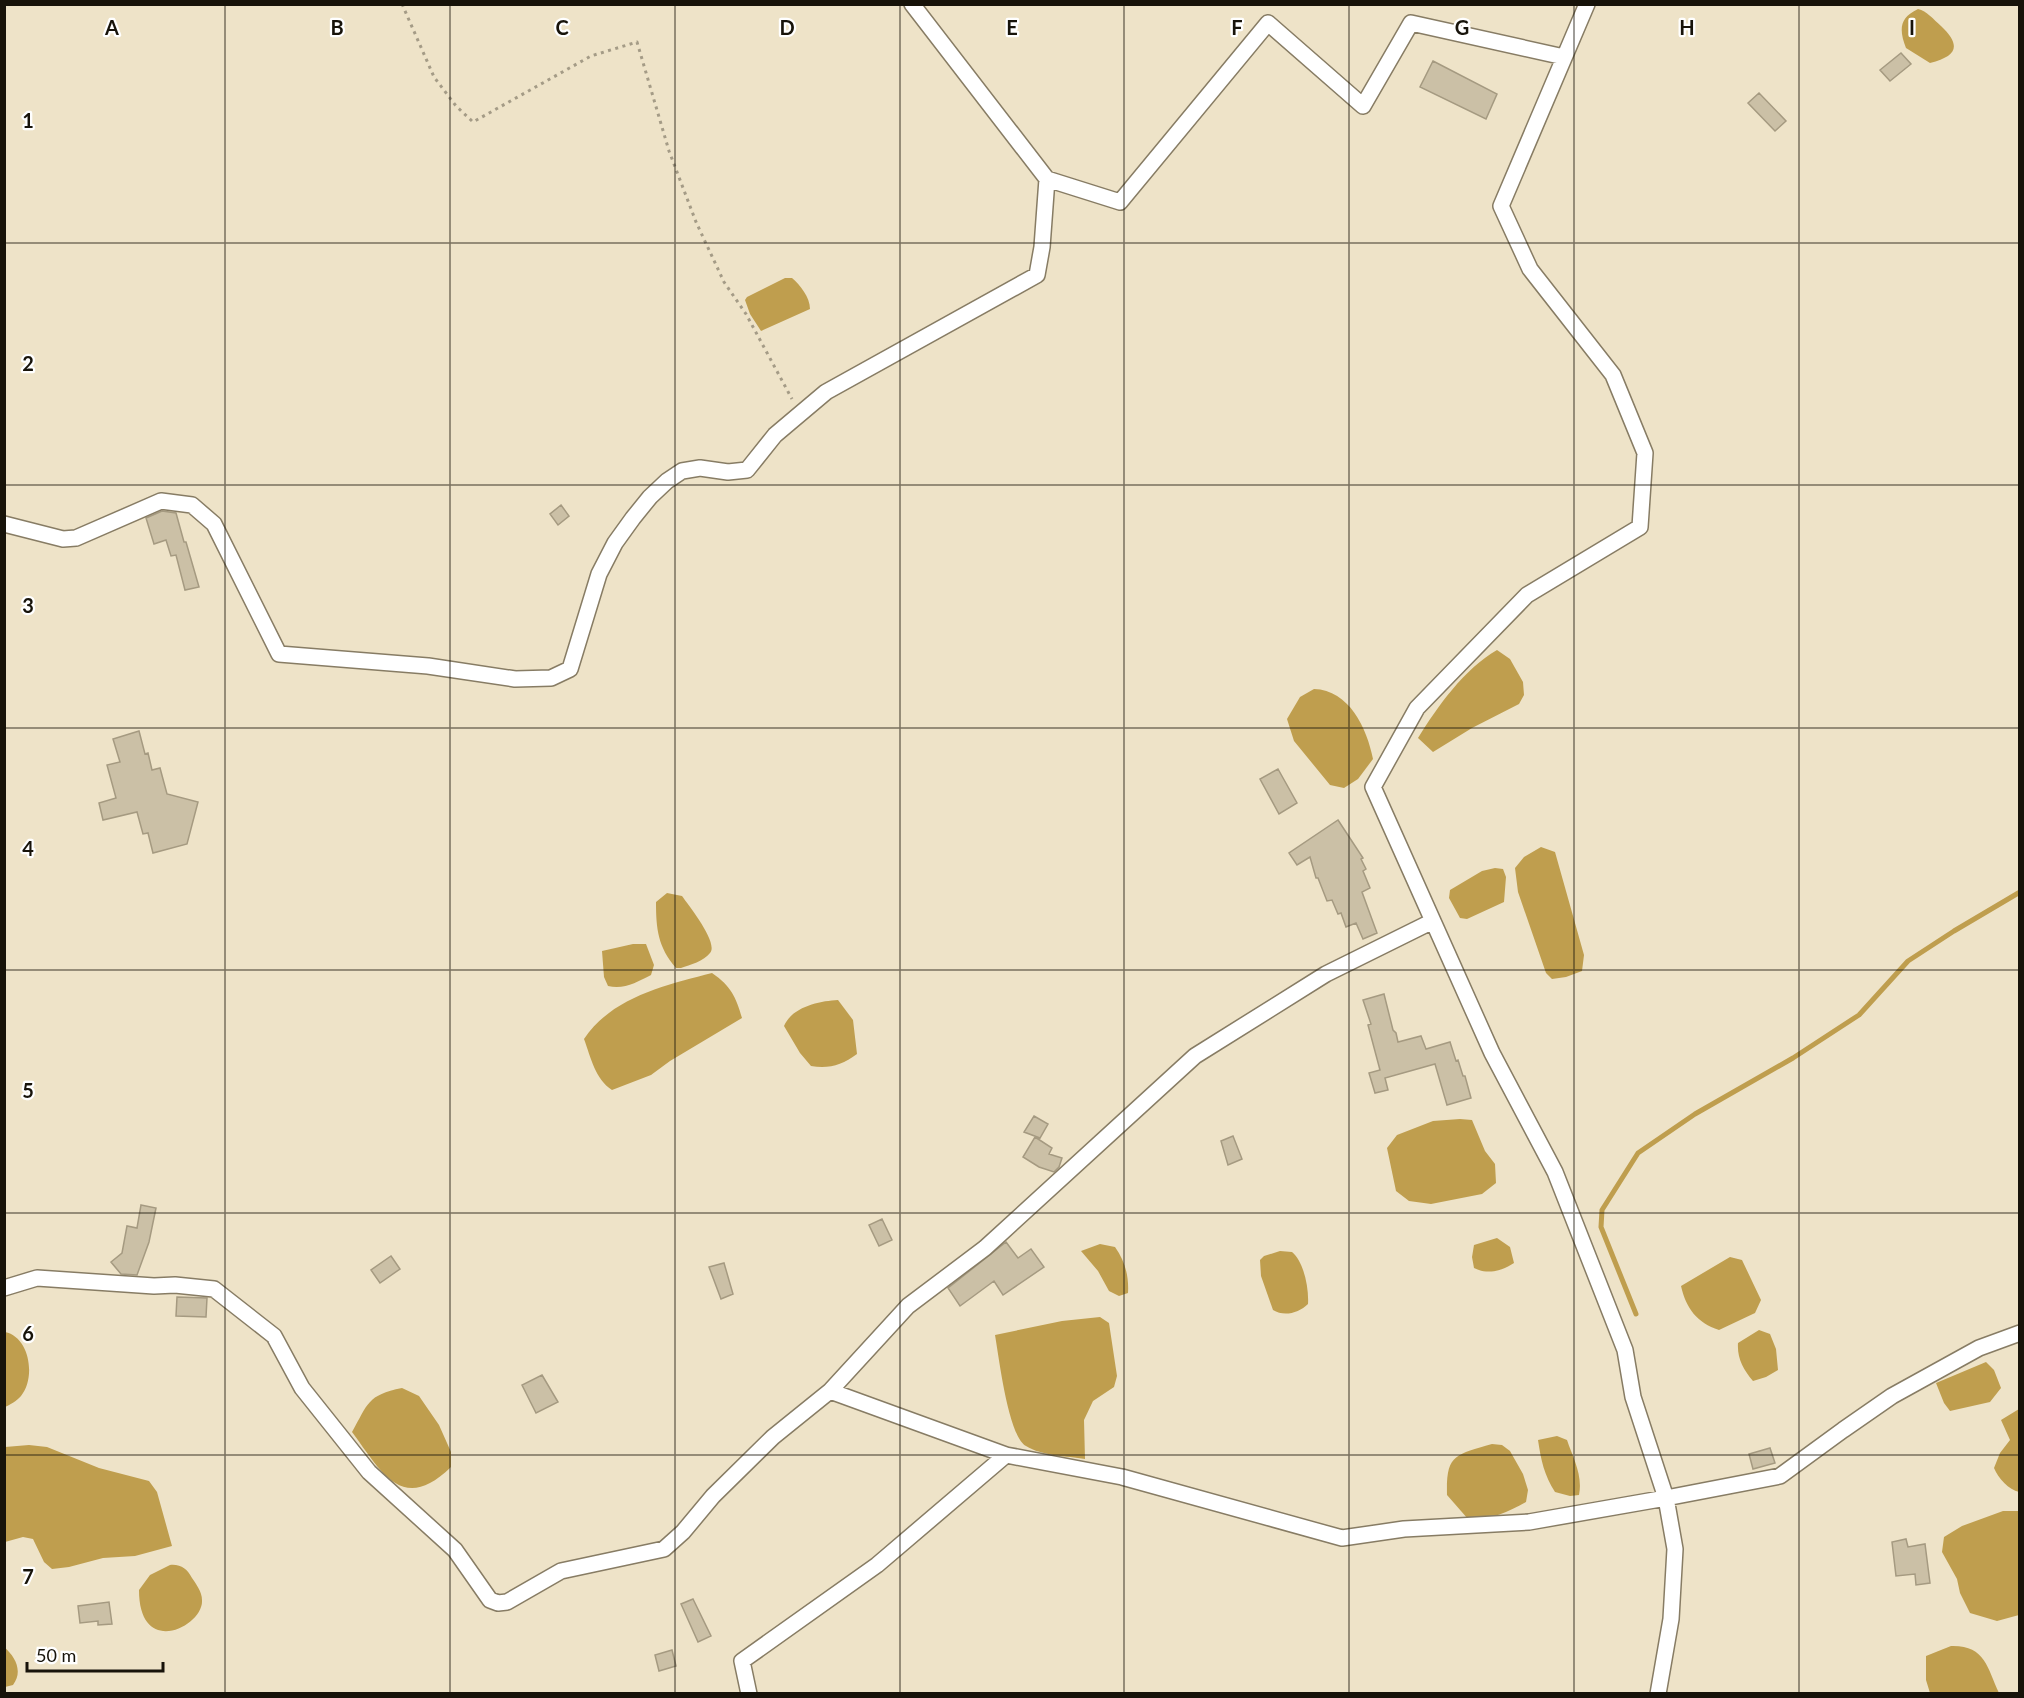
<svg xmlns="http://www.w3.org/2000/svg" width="2024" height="1698" font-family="Lato,sans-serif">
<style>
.water{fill:#bf9e4e}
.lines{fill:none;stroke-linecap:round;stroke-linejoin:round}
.stream{stroke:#bf9e4e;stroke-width:5}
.building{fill:#cbc0a6;stroke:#a59a81;stroke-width:1.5}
.minor-casing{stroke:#877c64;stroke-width:18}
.path{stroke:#a49b86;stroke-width:3;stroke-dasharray:3 4.5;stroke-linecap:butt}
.minor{stroke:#fff;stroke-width:15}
.grid{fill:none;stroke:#17130a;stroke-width:1.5;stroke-opacity:0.55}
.grid-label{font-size:20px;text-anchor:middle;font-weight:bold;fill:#17130a;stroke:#fff;stroke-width:4.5;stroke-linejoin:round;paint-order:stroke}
</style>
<rect width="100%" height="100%" fill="#eee3c8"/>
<path class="water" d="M 1918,9 C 1927,11 1933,19 1941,26 C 1961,45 1958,56 1930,63 L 1906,48 C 1899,30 1899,18 1918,9 Z
M 785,278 L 792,278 C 800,285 810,297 810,309 L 761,331 L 750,314 L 745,300 L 747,297 Z
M 1497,650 L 1510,659 L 1523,682 L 1524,695 L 1519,704 L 1472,728 L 1433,752 L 1418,738 C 1438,706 1464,669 1497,650 Z
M 1314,689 C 1349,690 1367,728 1373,759 L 1358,779 L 1344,788 L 1330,785 L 1294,741 L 1287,719 L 1300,697 Z
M 1541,847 L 1555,852 L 1584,955 L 1582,971 L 1566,977 L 1552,979 L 1546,973 L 1518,892 L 1515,868 L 1524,857 Z
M 1495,868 L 1503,869 L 1506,877 L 1504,902 L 1467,919 L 1460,918 L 1449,898 L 1450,890 L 1482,871 Z
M 667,893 L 682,896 C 689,906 719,943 710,953 C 704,961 690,965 681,968 L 676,968 C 658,947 656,929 656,902 Z
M 633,944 L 646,944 L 654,965 L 651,975 C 637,982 624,990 608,986 L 604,977 L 602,951 Z
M 712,973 C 731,986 736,997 742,1018 L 670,1061 L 651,1075 L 612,1090 C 595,1079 591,1058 584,1039 C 612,997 666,985 712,973 Z
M 838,1000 L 853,1020 L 857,1054 C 842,1065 829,1069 811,1066 L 800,1053 L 784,1026 C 792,1007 819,1001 838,1000 Z
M 1460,1119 L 1472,1120 L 1485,1151 L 1495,1164 L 1496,1183 L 1482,1194 L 1431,1204 L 1409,1201 L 1396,1191 L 1387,1148 L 1397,1135 L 1433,1121 Z
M 1497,1238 L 1510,1247 L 1514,1263 C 1502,1271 1487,1275 1474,1268 L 1472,1257 L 1474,1245 Z
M 1100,1244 L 1115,1247 C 1125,1261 1129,1276 1128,1293 L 1119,1296 L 1109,1291 L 1098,1271 L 1081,1251 Z
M 1280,1251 L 1292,1252 C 1304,1262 1309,1288 1308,1304 C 1299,1313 1284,1317 1273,1310 L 1261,1276 L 1260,1260 L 1264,1256 Z
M 1730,1257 L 1742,1260 L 1761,1300 L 1755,1313 L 1719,1330 C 1697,1323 1686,1308 1681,1286 Z
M 1100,1317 L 1109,1323 L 1117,1376 L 1114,1387 L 1093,1401 L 1084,1420 L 1085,1459 C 1067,1456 1042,1456 1026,1446 C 1008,1436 999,1357 995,1335 L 1062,1321 Z
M 1759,1330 L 1770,1334 L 1776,1349 L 1778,1370 L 1766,1377 L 1753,1381 C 1743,1369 1737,1358 1738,1343 Z
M 5,1332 C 30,1337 36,1378 21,1396 C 17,1401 9,1405 5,1407 Z
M 1986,1362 L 1994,1370 L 2001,1388 L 1990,1402 L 1950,1411 L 1944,1403 L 1936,1383 Z
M 402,1388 L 419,1396 L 439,1425 L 451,1452 L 451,1467 C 402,1515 381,1471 352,1432 C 368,1404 367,1395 402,1388 Z
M 2019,1409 L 2019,1492 C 2009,1490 1998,1478 1994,1468 L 2000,1453 L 2010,1440 L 2001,1420 Z
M 1557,1436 L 1567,1440 C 1573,1458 1583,1475 1579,1495 L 1570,1496 L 1555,1492 C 1544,1475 1541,1460 1538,1440 Z
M 1492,1444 L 1502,1445 L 1510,1451 L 1523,1474 L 1528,1490 L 1526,1502 C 1506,1513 1490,1520 1468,1519 L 1447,1495 C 1446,1454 1455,1455 1492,1444 Z
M 29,1445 L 47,1447 L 99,1468 L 149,1481 L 157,1492 L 172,1546 L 135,1556 L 103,1558 L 69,1567 L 52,1569 L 44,1562 L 33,1539 L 23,1537 L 5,1542 L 5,1447 Z
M 2003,1511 L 2019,1511 L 2019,1615 L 1997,1621 L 1970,1613 L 1960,1593 L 1957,1579 L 1942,1552 L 1944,1537 L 1962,1526 Z
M 170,1565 C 181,1564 187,1569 192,1578 C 196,1584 202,1592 202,1600 C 204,1626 139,1659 139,1590 L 150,1575 Z
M 1951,1646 C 1985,1645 1987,1667 1999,1693 L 1930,1693 L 1926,1680 L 1926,1656 Z
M 4,1647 C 16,1657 23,1672 13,1685 L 5,1687 Z"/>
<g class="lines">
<path class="stream" d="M 1636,1314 L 1601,1227 L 1602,1210 L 1638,1153 L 1695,1114 L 1793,1058 L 1859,1015 L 1908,961 L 1954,931 L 2020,892"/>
</g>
<path class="building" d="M 1901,53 L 1911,64 L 1890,81 L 1880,70 Z
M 1433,61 L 1497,94 L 1486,119 L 1420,87 Z
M 1759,93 L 1786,121 L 1775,131 L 1748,103 Z
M 561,505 L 569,516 L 558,525 L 550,514 Z
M 162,511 L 176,513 L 184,542 L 186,542 L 199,587 L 185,590 L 176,555 L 171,556 L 166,540 L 154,544 L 146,518 Z
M 139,731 L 145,754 L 148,753 L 152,770 L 160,768 L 167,794 L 198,802 L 187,844 L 153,853 L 148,833 L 143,834 L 137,812 L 103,820 L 99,803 L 116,798 L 107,765 L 120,762 L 113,739 Z
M 1278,769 L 1297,803 L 1279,814 L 1260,779 Z
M 1338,820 L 1363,858 L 1361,859 L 1366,869 L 1363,871 L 1370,888 L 1362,892 L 1377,933 L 1363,939 L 1356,923 L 1346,927 L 1341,913 L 1338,914 L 1332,900 L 1327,901 L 1318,878 L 1316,878 L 1310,857 L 1297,865 L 1289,853 Z
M 1384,994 L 1393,1030 L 1396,1033 L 1398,1042 L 1421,1036 L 1426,1049 L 1450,1042 L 1456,1061 L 1458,1060 L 1463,1076 L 1465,1076 L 1471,1098 L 1447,1105 L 1435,1064 L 1385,1078 L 1388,1090 L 1375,1093 L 1369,1073 L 1380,1070 L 1368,1025 L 1371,1024 L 1363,1000 Z
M 1034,1116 L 1048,1124 L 1040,1138 L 1024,1132 Z
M 1233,1136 L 1242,1159 L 1228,1165 L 1221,1141 Z
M 1035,1137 L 1052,1148 L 1049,1154 L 1062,1158 L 1059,1167 L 1054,1172 L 1039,1167 L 1023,1157 Z
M 141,1205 L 156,1208 L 149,1242 L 137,1275 L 121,1274 L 111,1262 L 122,1253 L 127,1226 L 137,1228 Z
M 882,1219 L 892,1240 L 879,1246 L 869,1225 Z
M 1006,1242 L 1018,1258 L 1031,1249 L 1044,1267 L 1003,1295 L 994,1281 L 960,1306 L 948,1288 Z
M 391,1256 L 400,1269 L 380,1283 L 371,1270 Z
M 724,1263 L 733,1294 L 721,1299 L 709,1267 Z
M 177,1297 L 207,1298 L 206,1317 L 176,1316 Z
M 542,1375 L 558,1402 L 536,1413 L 522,1385 Z
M 1770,1448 L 1775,1463 L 1753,1469 L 1749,1454 Z
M 1906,1539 L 1908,1547 L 1925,1544 L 1930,1583 L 1916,1585 L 1915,1574 L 1896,1576 L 1892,1542 Z
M 693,1599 L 711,1636 L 698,1642 L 681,1604 Z
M 109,1602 L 112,1624 L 98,1625 L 98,1621 L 80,1623 L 78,1606 Z
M 672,1650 L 676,1666 L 659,1671 L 655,1655 Z"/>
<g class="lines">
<defs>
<path id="minor" d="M 912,4 L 1047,179 L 1120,202 L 1268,23 L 1363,106 L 1411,23 L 1564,57
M 4,524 L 63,539 L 76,538 L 161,501 L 192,505 L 214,524 L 279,654 L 428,666 L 515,679 L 551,678 L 570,669 L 599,574 L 615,543 L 633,518 L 650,497 L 667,481 L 682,471 L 700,468 L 728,472 L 747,470 L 775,435 L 826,392 L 1037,275 L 1042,247 L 1047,179
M 4,1288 L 37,1278 L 154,1286 L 175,1285 L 214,1289 L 274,1336 L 302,1388 L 369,1472 L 455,1550 L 490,1600 L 498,1603 L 507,1602 L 561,1571 L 664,1549 L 683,1532 L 713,1496 L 773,1437 L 830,1391 L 1006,1455
M 830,1391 L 908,1306 L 985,1248 L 1195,1056 L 1326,974 L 1433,921
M 749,1694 L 742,1661 L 877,1565 L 1006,1455 L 1122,1477 L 1342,1538 L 1404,1529 L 1529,1522 L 1666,1498 L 1633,1397 L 1625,1350 L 1555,1172 L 1492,1053 L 1373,787 L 1417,708 L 1527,595 L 1640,527 L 1645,453 L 1613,375 L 1530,269 L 1501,206 L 1587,4
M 1658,1694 L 1671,1619 L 1675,1549 L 1666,1498 L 1780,1476 L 1843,1430 L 1892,1396 L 1979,1348 L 2020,1333"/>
</defs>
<use href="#minor" class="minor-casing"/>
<path class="path" d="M 402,4 L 434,77 L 456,106 L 473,122 L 591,56 L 637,42 L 669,151 L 696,222 L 724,282 L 746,314 L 792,399"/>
<use href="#minor" class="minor"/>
</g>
<path class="grid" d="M 225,4 L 225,1694M 450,4 L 450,1694M 675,4 L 675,1694M 900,4 L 900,1694M 1124,4 L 1124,1694M 1349,4 L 1349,1694M 1574,4 L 1574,1694M 1799,4 L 1799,1694M 4,243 L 2020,243M 4,485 L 2020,485M 4,728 L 2020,728M 4,970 L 2020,970M 4,1213 L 2020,1213M 4,1455 L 2020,1455"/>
<g class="grid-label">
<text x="112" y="35">A</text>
<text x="337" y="35">B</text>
<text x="562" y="35">C</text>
<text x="787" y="35">D</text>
<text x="1012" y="35">E</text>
<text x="1237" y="35">F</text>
<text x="1462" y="35">G</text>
<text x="1687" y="35">H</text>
<text x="1912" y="35">I</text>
<text x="28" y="128">1</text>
<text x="28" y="371">2</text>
<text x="28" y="613">3</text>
<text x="28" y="856">4</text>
<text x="28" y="1098">5</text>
<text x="28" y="1341">6</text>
<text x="28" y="1584">7</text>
</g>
<rect width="2024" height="1698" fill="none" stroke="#17130a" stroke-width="12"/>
<path d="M27 1662v9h136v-9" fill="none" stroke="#17130a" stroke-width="3"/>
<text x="36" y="1662" font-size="18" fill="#17130a" stroke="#ffffff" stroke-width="4.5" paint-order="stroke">50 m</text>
</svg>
